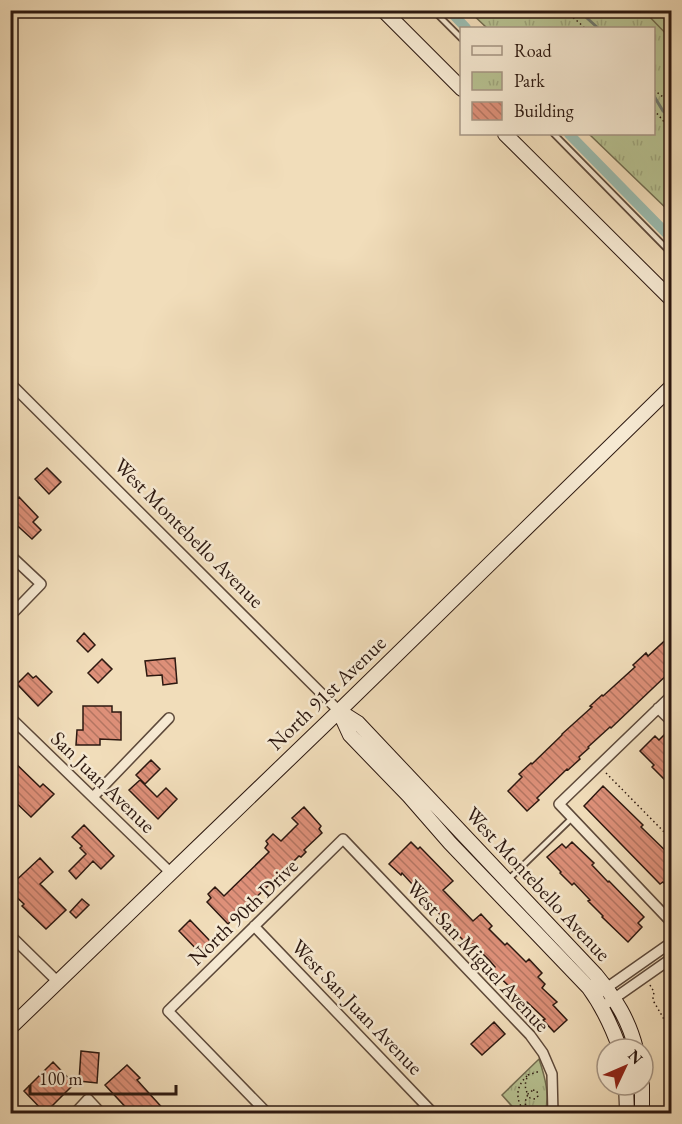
<svg xmlns="http://www.w3.org/2000/svg" width="682" height="1124" font-family="'EB Garamond',serif">
<style>
.park{fill:url(#park-tufts);stroke:#726d51;stroke-width:1.5}
.pitch{fill:#b7c292;stroke:#726d51;stroke-width:1.5}
.lines{fill:none;stroke-linecap:round;stroke-linejoin:round}
.stream{stroke:#6f7a70;stroke-width:3}
.canal{stroke:#9bbcb0;stroke-width:10}
.building{fill:url(#building-back-hatch);stroke:#2c1810;stroke-width:1.5}
.lane-casing{stroke:#5d493a;stroke-width:8}
.street-casing{stroke:#5d493a;stroke-width:12}
.secondary-casing{stroke:#2c1810;stroke-width:16}
.path{stroke:#2c1810;stroke-width:1.5;stroke-dasharray:1.5 3;stroke-linecap:butt}
.lane{stroke:#f6e9d2;stroke-width:4.5}
.street{stroke:#f6e9d2;stroke-width:9}
.secondary{stroke:#f6e9d2;stroke-width:14}
.labels{text-anchor:middle;stroke-width:5;stroke-linejoin:round;paint-order:stroke}
.street-label{font-size:21px;fill:#2c1810;stroke:#f6e9d2}
</style>
<defs>
<pattern id="park-tufts" width="24" height="20" patternUnits="userSpaceOnUse" patternTransform="scale(1.5)"><rect width="24" height="20" fill="#b7c292"/><path d="M3 7l-1-3M5 7V3M7 7l1-3M15 17l-1-3M17 17v-4M19 17l1-3" fill="none" stroke="#9ea67d"/></pattern>
<pattern id="building-back-hatch" width="6" height="6" patternUnits="userSpaceOnUse" patternTransform="scale(1.5)"><rect width="6" height="6" fill="#de9079"/><path d="M-1 5l2 2M0 0l6 6M5-1l2 2" fill="none" stroke="#b47562"/></pattern>
</defs>
<rect width="100%" height="100%" fill="#f1ddba"/>
<filter id="stains"><feTurbulence type="fractalNoise" baseFrequency=".00333" numOctaves="4"/><feColorMatrix values="0 0 0 0 .2 0 0 0 0 .09 0 0 0 0 .02 0 0 0 .5 -.17"/></filter>
<radialGradient id="worn" r=".72"><stop offset=".6" stop-color="#630" stop-opacity="0"/><stop offset="1" stop-color="#630" stop-opacity=".3"/></radialGradient>
<path class="park" d="M 469,11 L 671,11 L 671,213 L 589,134 L 654,134 L 654,28 L 487,28 Z
M 539,1059 C 545,1077 550,1095 545,1113 L 518,1113 L 502,1095 Z"/>
<path class="pitch" d="M 644,11 L 671,11 L 671,39 Z"/>
<g class="lines">
<path class="stream" d="M 578,10 L 598,28
M 654,96 L 663,111 L 672,117"/>
<path class="canal" d="M 449,10 L 466,28
M 569,134 L 672,239"/>
</g>
<path class="building" d="M 47,468 L 61,482 L 49,494 L 35,479 Z
M 19,497 L 38,517 L 33,522 L 41,530 L 32,539 L 10,519 L 10,506 Z
M 84,633 L 95,645 L 88,652 L 77,641 Z
M 672,634 L 672,670 L 611,728 L 610,727 L 588,747 L 589,748 L 579,757 L 580,759 L 568,770 L 567,769 L 537,798 L 539,800 L 527,811 L 508,791 L 522,777 L 519,774 L 531,763 L 532,764 L 562,735 L 562,734 L 592,707 L 590,706 L 602,695 L 603,696 L 635,667 L 633,665 L 646,653 L 648,656 Z
M 175,658 L 177,683 L 163,685 L 162,675 L 147,676 L 145,661 Z
M 102,659 L 112,669 L 98,683 L 88,673 Z
M 28,673 L 33,678 L 36,676 L 52,692 L 38,706 L 17,684 Z
M 83,706 L 112,706 L 112,712 L 121,712 L 121,740 L 100,739 L 100,745 L 76,745 L 77,730 L 83,730 Z
M 664,735 L 672,743 L 672,782 L 666,776 L 664,779 L 652,767 L 654,765 L 640,751 L 655,736 L 659,740 Z
M 10,758 L 40,787 L 43,784 L 54,794 L 31,817 L 10,797 Z
M 151,760 L 160,769 L 145,784 L 136,775 Z
M 140,780 L 157,797 L 166,788 L 177,799 L 158,819 L 129,790 Z
M 603,786 L 643,825 L 641,827 L 672,857 L 672,891 L 663,882 L 660,884 L 584,806 Z
M 304,807 L 321,826 L 319,829 L 322,833 L 304,850 L 306,852 L 301,857 L 299,856 L 277,878 L 279,879 L 272,885 L 271,883 L 228,924 L 207,902 L 211,898 L 208,894 L 215,887 L 224,896 L 269,852 L 265,848 L 268,844 L 266,841 L 273,834 L 281,841 L 298,824 L 292,818 Z
M 84,825 L 114,856 L 101,869 L 93,861 L 76,879 L 69,871 L 86,854 L 80,848 L 82,846 L 72,837 Z
M 411,842 L 418,849 L 420,847 L 453,881 L 443,890 L 473,921 L 481,914 L 492,926 L 489,929 L 505,945 L 507,943 L 526,962 L 529,959 L 542,973 L 538,977 L 545,984 L 542,988 L 557,1002 L 553,1005 L 567,1020 L 554,1032 L 543,1020 L 545,1019 L 527,1002 L 525,1004 L 514,994 L 516,993 L 492,970 L 495,967 L 490,961 L 473,944 L 470,947 L 444,921 L 445,920 L 402,873 L 401,875 L 389,864 Z
M 572,842 L 594,863 L 592,865 L 608,882 L 609,881 L 644,917 L 638,923 L 642,927 L 628,942 L 602,917 L 603,916 L 588,901 L 590,900 L 574,883 L 572,885 L 560,873 L 561,872 L 547,857 L 562,844 L 566,848 Z
M 40,858 L 53,872 L 40,884 L 66,910 L 46,929 L 22,906 L 24,904 L 10,891 L 10,886 Z
M 82,899 L 89,905 L 76,918 L 70,912 Z
M 190,920 L 211,942 L 200,953 L 179,931 Z
M 494,1022 L 505,1034 L 482,1055 L 471,1044 Z
M 81,1051 L 99,1053 L 97,1083 L 79,1081 Z
M 53,1062 L 74,1084 L 45,1113 L 24,1091 Z
M 127,1065 L 140,1078 L 137,1080 L 167,1113 L 131,1113 L 105,1085 Z"/>
<g class="lines">
<defs>
<path id="lane" d="M 433,10 L 462,39
M 554,134 L 672,254
M 509,879 L 572,818"/>
<path id="street" d="M 10,383 L 339,711
M 10,555 L 41,584 L 10,616
M 672,695 L 559,804 L 672,923
M 658,708 L 672,722
M 10,717 L 171,873
M 93,797 L 169,718
M 254,926 L 434,1114
M 10,935 L 58,982
M 595,996 L 672,942
M 602,1007 L 672,958
M 74,1114 L 88,1099 L 102,1114
M 268,1114 L 168,1011 L 343,839 L 530,1035 L 543,1053 L 552,1074 L 553,1114"/>
<path id="secondary" d="M 383,10 L 462,89
M 505,134 L 672,300
M 339,711 L 358,723 L 596,975 C 615,998 629,1020 636,1049
M 339,711 L 350,735 L 409,796 L 450,843 L 589,988 C 603,1007 612,1027 620,1049
M 10,1028 L 339,711 L 672,386
M 626,1085 L 627,1114
M 642,1085 L 642,1114"/>
</defs>
<use href="#lane" class="lane-casing"/>
<use href="#street" class="street-casing"/>
<use href="#secondary" class="secondary-casing"/>
<path class="path" d="M 562,10 L 575,19 L 585,28
M 654,90 L 672,104
M 654,110 L 672,131
M 606,773 L 672,840
M 650,985 L 654,992 L 653,998 L 654,1002 L 672,1033
M 533,1090 L 537,1091 L 538,1096 L 535,1099 L 530,1098 L 528,1094 Z
M 526,1113 C 515,1101 515,1087 527,1076
M 527,1114 L 525,1102 L 528,1094 C 524,1088 525,1082 528,1075 L 540,1071"/>
<use href="#lane" class="lane"/>
<use href="#street" class="street"/>
<use href="#secondary" class="secondary"/>
</g>
<g class="labels">
<g class="street-label">
<text transform="translate(189 533) rotate(45)" y="7">West Montebello Avenue</text>
<text transform="translate(327 693) rotate(-44)" y="7">North 91st Avenue</text>
<text transform="translate(103 782) rotate(44)" y="7">San Juan Avenue</text>
<text transform="translate(538 884) rotate(47)" y="7">West Montebello Avenue</text>
<text transform="translate(243 912) rotate(-44)" y="7">North 90th Drive</text>
<text transform="translate(478 956) rotate(47)" y="7">West San Miguel Avenue</text>
<text transform="translate(357 1007) rotate(46)" y="7">West San Juan Avenue</text>
</g>
</g>
<rect width="682" height="1124" fill="none" stroke="#f1ddba" stroke-width="36"/>
<rect x="12" y="12" width="658" height="1100" fill="none" stroke="#2c1810" stroke-width="3"/>
<rect x="18" y="18" width="646" height="1088" fill="none" stroke="#2c1810" stroke-width="1.5"/>
<rect x="460" y="27" width="195" height="108" fill="#f6e9d2" stroke="#a59584" stroke-width="1.5"/>
<rect x="472" y="46" width="30" height="9" fill="#f6e9d2" stroke="#a59584" stroke-width="1.5"/>
<text x="514" y="57" font-size="18" fill="#2c1810">Road</text>
<rect x="472" y="72" width="30" height="18" fill="url(#park-tufts)" stroke="#a59584" stroke-width="1.5"/>
<text x="514" y="87" font-size="18" fill="#2c1810">Park</text>
<rect x="472" y="102" width="30" height="18" fill="url(#building-back-hatch)" stroke="#a59584" stroke-width="1.5"/>
<text x="514" y="117" font-size="18" fill="#2c1810">Building</text>
<g transform="translate(625 1067) rotate(46)"><circle r="28" fill="#f6e9d2" stroke="#a59584" stroke-width="1.5"/>
<path d="M0-4.5L10 22L0 15L-10 22Z" fill="#8f2418"/>
<text y="-9" font-size="16" font-weight="bold" text-anchor="middle" fill="#2c1810">N</text>
</g>
<path d="M30 1085v9h146v-9" fill="none" stroke="#2c1810" stroke-width="3"/>
<text x="39" y="1085" font-size="18" fill="#2c1810" stroke="#f6e9d2" stroke-width="4.5" paint-order="stroke">100 m</text>
<rect width="100%" height="100%" filter="url(#stains)"/>
<rect width="100%" height="100%" fill="url(#worn)"/>
</svg>
